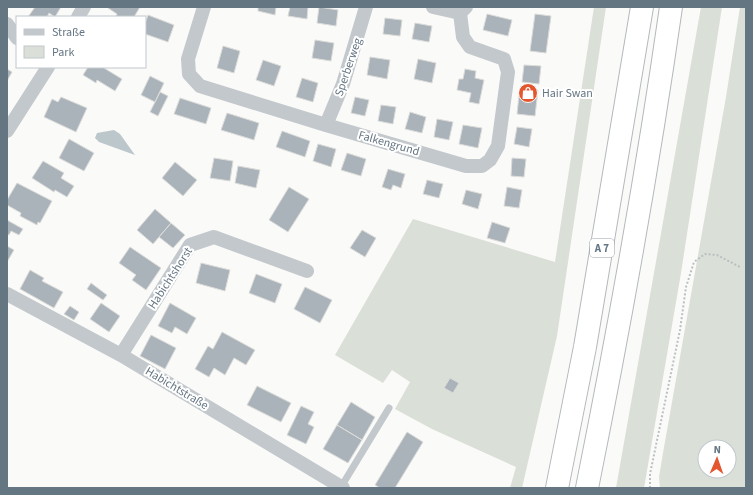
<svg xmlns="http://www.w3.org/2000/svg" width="753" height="495" font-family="'Source Sans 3',sans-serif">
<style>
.green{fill:#dadfd7;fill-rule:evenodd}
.water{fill:#bbc7cb}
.building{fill:#aab3b9;stroke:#dcdcda}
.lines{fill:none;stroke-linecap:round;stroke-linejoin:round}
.highway-casing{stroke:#b4b9bd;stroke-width:24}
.path{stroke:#bbbfc2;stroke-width:2;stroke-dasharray:2 2;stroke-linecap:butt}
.lane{stroke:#c3c8cc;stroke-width:7}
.street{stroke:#c3c8cc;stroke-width:14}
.highway{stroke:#fff;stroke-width:22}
.labels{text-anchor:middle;stroke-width:4;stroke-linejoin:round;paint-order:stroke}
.shield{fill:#fff;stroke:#939fa8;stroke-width:1}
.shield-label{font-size:11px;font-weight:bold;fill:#657683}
.street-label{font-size:12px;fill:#657683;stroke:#fff}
.poi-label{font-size:12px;fill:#657683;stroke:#fff;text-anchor:start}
</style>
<rect width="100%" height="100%" fill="#fafaf8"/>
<path class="green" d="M 594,7 L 606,7 L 557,336 L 522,488 L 510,488 L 516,467 L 432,429 L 395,409 L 410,382 L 392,370 L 383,383 L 335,355 L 413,219 L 555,262 Z
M 701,7 L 722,7 L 681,273 L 644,488 L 616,488 Z
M 740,7 L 746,7 L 746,488 L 660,488 L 659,477 L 663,453 L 726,97 ZM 705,447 L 729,447 L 729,471 L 705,471 Z"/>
<path class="water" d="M 114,130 L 120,134 L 135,155 L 99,142 L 95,138 L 97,133 Z"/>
<path class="building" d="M 35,7 L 61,7 L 55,17 L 49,13 L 47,17 L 28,17 Z
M 108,7 L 140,7 L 134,17 L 116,17 L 117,14 L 108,8 Z
M 258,7 L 276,7 L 275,15 L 258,11 Z
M 290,7 L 308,7 L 307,19 L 288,16 Z
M 319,7 L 338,10 L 336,26 L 317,23 Z
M 487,14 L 512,20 L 508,36 L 483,30 Z
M 535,14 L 551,16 L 546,53 L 530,51 Z
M 148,15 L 174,25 L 168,42 L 145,34 L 145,24 Z
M 385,18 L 402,20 L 400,36 L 383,34 Z
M 415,23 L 432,26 L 429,42 L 412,39 Z
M 315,40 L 334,43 L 331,61 L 312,58 Z
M 223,46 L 240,51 L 234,73 L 217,68 Z
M 370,57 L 390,60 L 387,79 L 367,75 Z
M 418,59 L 436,63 L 432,83 L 414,79 Z
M 263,60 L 281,66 L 274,86 L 256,80 Z
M 524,65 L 541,66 L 539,84 L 522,82 Z
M 88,67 L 105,67 L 104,68 L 122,79 L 115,91 L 97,80 L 96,83 L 83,75 Z
M 7,69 L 12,72 L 7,81 Z
M 465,69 L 476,71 L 475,78 L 484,80 L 479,104 L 469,102 L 471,93 L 457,90 L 459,79 L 463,79 Z
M 150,76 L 164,83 L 155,102 L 141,95 Z
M 302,78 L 318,83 L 313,102 L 296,97 Z
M 526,88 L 538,90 L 535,116 L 517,114 L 519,95 L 525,96 Z
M 160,92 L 168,96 L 158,116 L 150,112 Z
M 61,97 L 87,108 L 76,132 L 44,117 L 52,99 L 58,102 Z
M 355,97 L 369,100 L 365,116 L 351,113 Z
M 180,98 L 211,108 L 206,124 L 174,114 Z
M 381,105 L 396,107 L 393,124 L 378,121 Z
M 410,112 L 426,117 L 422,133 L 405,129 Z
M 227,113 L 259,123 L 254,140 L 221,130 Z
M 437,119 L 453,122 L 449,140 L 434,137 Z
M 463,125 L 482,128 L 478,148 L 459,144 Z
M 517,127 L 532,129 L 529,147 L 514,144 Z
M 282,131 L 310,141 L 305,157 L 276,147 Z
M 69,139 L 94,153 L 84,171 L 59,158 Z
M 318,144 L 336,149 L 331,167 L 313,161 Z
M 347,153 L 366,159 L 361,176 L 341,170 Z
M 214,158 L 233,161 L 230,181 L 210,178 Z
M 512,158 L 526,159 L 524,177 L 511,176 Z
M 43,161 L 64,173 L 61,178 L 74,186 L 67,197 L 55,190 L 54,192 L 32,178 Z
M 175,162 L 197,180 L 183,196 L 162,178 Z
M 238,166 L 260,170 L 256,188 L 235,183 Z
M 388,169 L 405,174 L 401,188 L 393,185 L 391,190 L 382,187 Z
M 427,180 L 443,184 L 439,198 L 423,194 Z
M 17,183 L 52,201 L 40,223 L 38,222 L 37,225 L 20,216 L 21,213 L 7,205 L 7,200 Z
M 289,187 L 309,199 L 288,232 L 269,220 Z
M 507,187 L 522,190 L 519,208 L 504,206 Z
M 466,190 L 482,194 L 478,209 L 462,204 Z
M 155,209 L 171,223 L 153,244 L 137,230 Z
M 7,220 L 23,229 L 19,235 L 11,231 L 9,235 L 7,234 Z
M 492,222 L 510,228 L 505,243 L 487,238 Z
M 171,223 L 185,235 L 173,248 L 159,237 Z
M 362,230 L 376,238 L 365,257 L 350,248 Z
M 7,246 L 14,250 L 7,262 Z
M 130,247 L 161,268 L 146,290 L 132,280 L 136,275 L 119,263 Z
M 201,263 L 230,270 L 225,291 L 196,283 Z
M 30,270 L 44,278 L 42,281 L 63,292 L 54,308 L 20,289 Z
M 256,274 L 282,284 L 275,303 L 249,293 Z
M 91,283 L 107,295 L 103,300 L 87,289 Z
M 305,287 L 332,300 L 320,323 L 294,309 Z
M 101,303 L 120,316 L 109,332 L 90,319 Z
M 170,303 L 196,318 L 187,334 L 175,327 L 172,333 L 158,326 Z
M 70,306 L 79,312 L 74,320 L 64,314 Z
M 222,332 L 255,350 L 246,365 L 234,358 L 225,375 L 214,368 L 209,377 L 195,369 L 208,346 L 213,349 Z
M 151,335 L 176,348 L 165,369 L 140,356 Z
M 450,378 L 459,383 L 453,393 L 444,388 Z
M 257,386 L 291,403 L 281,422 L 247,405 Z
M 351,402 L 375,417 L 362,440 L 337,425 Z
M 301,406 L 314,412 L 308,424 L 314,427 L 306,444 L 287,435 Z
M 337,425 L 362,440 L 348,463 L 323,449 Z
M 407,432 L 423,442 L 395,488 L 380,488 L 375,485 Z"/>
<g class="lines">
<defs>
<path id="highway" d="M 557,488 L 585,347 L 642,7
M 587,488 C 619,329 648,168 671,7"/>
</defs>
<use href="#highway" class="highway-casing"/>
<path class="path" d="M 650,488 L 650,474 L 680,330 L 686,287 L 694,262 L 705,254 L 717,255 L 740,267"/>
<path class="lane" d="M 341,487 L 389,408"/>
<path class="street" d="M 204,7 L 188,59 L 189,74 L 200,86 L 326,125 L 466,166 L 482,166 L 490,160 L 498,146 L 508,72 L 504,59 L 470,47 L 463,37 L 460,13
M 433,7 L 460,13 L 466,7
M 78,17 L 84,7
M 7,24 L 17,38
M 326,125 L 343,84 L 366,7
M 7,131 L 48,67
M 7,294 L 121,355 L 343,488
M 121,355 L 190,245 L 214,237 L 307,271"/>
<use href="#highway" class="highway"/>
</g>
<defs>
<symbol id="shop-disc" viewBox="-11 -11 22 22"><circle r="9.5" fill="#e4572e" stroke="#fff"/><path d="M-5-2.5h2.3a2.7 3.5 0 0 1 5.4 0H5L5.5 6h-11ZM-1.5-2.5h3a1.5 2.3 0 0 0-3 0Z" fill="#fff"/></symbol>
</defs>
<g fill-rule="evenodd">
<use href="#shop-disc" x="517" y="82" width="22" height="22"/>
</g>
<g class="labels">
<rect class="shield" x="590" y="239" width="24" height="18" rx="3"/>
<g class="shield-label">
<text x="602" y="252">A 7</text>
</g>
<g class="street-label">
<text transform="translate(348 67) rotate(-71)" y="4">Sperberweg</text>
<text transform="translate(389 143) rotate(16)" y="4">Falkengrund</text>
<text transform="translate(170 278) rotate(-57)" y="4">Habichtshorst</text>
<text transform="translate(177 388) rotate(31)" y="4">Habichtstraße</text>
</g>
<g class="poi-label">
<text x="542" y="97">Hair Swan</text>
</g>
</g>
<rect width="753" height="495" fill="none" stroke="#657683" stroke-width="16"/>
<rect x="16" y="16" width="130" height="52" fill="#ffffff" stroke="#c1c8cd"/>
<rect x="24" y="29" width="20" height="6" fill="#c3c8cc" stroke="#c1c8cd"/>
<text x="52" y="36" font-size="12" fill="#657683">Straße</text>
<rect x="24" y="46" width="20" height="12" fill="#dadfd7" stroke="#c1c8cd"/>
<text x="52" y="56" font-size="12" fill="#657683">Park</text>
<g transform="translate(717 459) rotate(2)"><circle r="19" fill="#ffffff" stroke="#c1c8cd"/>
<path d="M0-3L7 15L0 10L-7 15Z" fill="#e4572e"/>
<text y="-6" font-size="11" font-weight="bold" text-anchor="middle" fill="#657683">N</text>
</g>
</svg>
